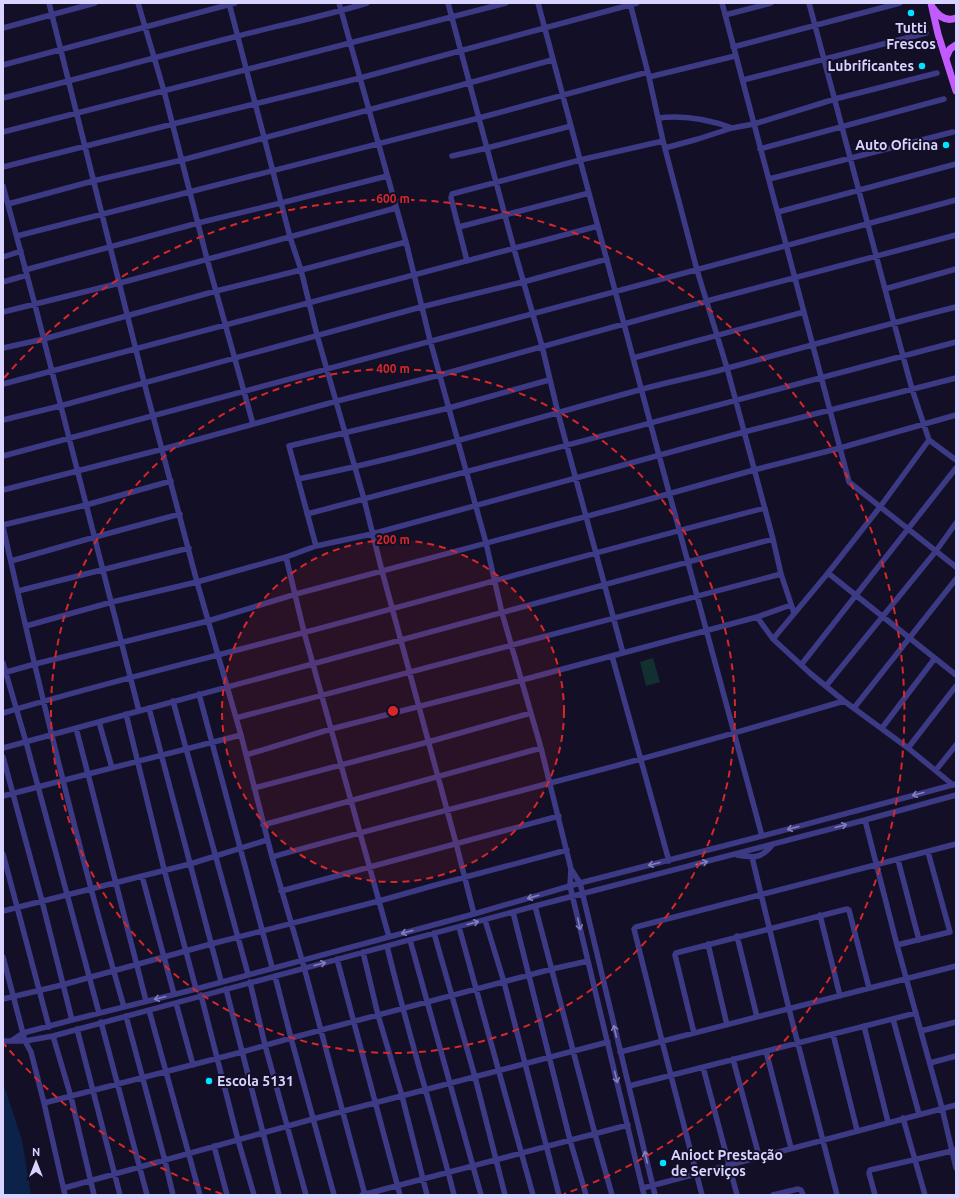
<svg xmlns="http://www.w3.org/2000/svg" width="959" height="1198" font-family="Ubuntu,sans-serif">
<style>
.green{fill:#12302f}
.water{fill:#0c2248}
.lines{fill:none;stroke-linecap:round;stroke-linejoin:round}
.minor{stroke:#3d3a85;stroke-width:5.5}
.major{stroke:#c25bff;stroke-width:7}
.oneway{stroke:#837fbc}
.ring{fill:none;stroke:#d62828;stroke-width:2;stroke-dasharray:7 5}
.poi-dot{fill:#00e5ff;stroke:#130f26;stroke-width:1.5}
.labels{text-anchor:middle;stroke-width:4;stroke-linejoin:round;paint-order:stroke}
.poi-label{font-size:14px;font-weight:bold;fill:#d9d4ff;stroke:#130f26;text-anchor:end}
.centre{fill:#d62828;stroke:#130f26;stroke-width:2}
.ring-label{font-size:12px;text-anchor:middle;font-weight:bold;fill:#d62828;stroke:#130f26;stroke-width:4;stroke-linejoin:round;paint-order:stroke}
</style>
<rect width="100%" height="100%" fill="#130f26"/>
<path class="green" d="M 653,658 L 660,682 L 646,686 L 640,662 Z"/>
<path class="water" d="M 3,1082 L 22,1140 L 31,1195 L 3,1195 Z"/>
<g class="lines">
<path class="minor" d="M 49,3 L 144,382 L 197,582 L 241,735 L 272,857 L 304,967 L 365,1195
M 138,3 L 164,91 L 207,259 L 253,424
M 229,3 L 290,237 L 301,270 L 317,335 L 364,499 L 382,571 L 456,843 L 474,914
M 339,3 L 406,242 L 430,340 L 486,543 L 502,613 L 541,748 L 571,869 L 570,886 L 644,1195
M 448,3 L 514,249 L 542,346 L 558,413 L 623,653
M 538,3 L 624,324 L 650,422 L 762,836
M 630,3 L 649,77 L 663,141 L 697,270 L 727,368 L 773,539 L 781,574 L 794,613
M 722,3 L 849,482 L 956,567
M 725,15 L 771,3
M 3,28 L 95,3
M 733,47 L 900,3
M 3,65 L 235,3
M 649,77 L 735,56
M 743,80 L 926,33
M 3,98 C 82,78 159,56 238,36 C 281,25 325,16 367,3
M 658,118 C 683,115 708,119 732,128
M 3,132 L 506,3
M 665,148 L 698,139 L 732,128 L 754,124 L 835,99 L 937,73
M 760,149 L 944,99
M 452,156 L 487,148 L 571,126
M 3,167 L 173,124 L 360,78 L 637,3
M 769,179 L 953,132
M 3,186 L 35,305 L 139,711 L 3,748
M 8,204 L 93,181 L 182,160 L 469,83 L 552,60
M 778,212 L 956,164
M 459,227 L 589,193
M 17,236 L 479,118 L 648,72
M 3,257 L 21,251
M 467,261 L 451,198 L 452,194 L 580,160 L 663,141
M 25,270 L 198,223 L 281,203 L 387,176
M 3,282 L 27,275
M 885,289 L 956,269
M 3,312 L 120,283 L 396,208
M 3,348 L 44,339 L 216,291 L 301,270 L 406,242
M 633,358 L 804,312
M 3,384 C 202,332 400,279 598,226
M 3,420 L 60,406 L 421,307 L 523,282 L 607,259
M 929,440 L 956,460
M 3,456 L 956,200
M 298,479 C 413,456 526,421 639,390 C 668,382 699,376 728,368 C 804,347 880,326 956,307
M 3,490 L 163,449 L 337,401 L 440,375 L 707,301 L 956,235
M 307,514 L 956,342
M 3,525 L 86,505 L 171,481
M 3,527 C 39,688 78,848 124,1007
M 316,546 L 289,446 L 449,408 L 549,380
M 286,557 L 304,632 L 389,937
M 11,561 L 95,537 L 180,514
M 828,573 L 956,675
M 18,591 L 189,548
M 757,617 L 773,639 L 811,674 L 844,701 L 908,748 L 953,785
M 26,626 L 112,602 L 197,582 L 286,557 L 316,546 L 372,534 L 744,432 L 956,378
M 773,639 L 828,573 L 880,507 L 929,440 L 912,389 L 894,323 L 809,3
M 612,656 L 669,861
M 3,663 L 26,742 L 99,1013
M 801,665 L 956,468
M 3,673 L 35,664 L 208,621 L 296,594 L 625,506 L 754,470 L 840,448 L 956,415
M 826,686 L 936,551 L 956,523
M 199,694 L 272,967
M 173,701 L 248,974
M 149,708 L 221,981
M 854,708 L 956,579
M 139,711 L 773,539
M 3,713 C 103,683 205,659 306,632 C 459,591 611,548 765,508
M 126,714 L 164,869 L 196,989
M 236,718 L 781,574
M 99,722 L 112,768
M 76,728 L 88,774 L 241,735
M 882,728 L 935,658
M 908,748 L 956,686
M 246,755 L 331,729 L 522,680 L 757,617 L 791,605
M 3,757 L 42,901 L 72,1020
M 936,770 L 956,745
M 254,788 L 428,742 L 531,713
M 3,796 L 88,774 L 146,1001
M 865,820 L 897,945 L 942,1108 L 956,1168
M 263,825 L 541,748
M 3,854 L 49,1027
M 737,855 C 754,858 761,859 773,844
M 272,857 C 364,831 457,808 550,783 C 648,758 746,730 844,701
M 752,857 L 789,1009 L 837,1195
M 898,860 L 919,940
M 571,869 L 580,883 L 655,1195
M 142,876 L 174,994
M 281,891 L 559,816
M 535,906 L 595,1134 L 612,1195
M 3,911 L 190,864 L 267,840
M 513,912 L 570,1140 L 586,1195
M 820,915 L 840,996
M 485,920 L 504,982 L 559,1195
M 459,927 L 533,1195
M 434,933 L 475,1077 L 505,1195
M 737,936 L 757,1017
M 410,940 L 481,1195
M 708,944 L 727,1025
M 897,945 L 950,932 L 928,852
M 387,946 C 407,1030 433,1112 454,1195
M 363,952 L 378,1015 L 402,1096 L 427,1195
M 3,957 L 25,1041 L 31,1052 L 44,1103 L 65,1195
M 337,959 L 400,1195
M 250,982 L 265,1045 L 306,1195
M 226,989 L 279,1195
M 201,995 L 238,1140 L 254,1195
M 3,999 L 62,985 L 211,944 L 379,901 L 432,886 L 567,850
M 176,1003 L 193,1065
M 149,1010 L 200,1195
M 126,1016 L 165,1161 L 173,1195
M 893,1019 L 919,1114
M 101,1022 L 147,1195
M 864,1026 L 888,1122
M 77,1029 L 120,1195
M 921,1031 L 956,1022
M 694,1033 L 675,955 L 676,953 L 847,909 L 849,910 L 869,988
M 833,1034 L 857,1130
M 53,1036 L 71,1097 L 94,1195
M 3,1041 L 25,1041 L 53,1036 L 535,906 L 865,820 L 956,795
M 11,1041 L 23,1033 L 72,1020 L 196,989 L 474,914 L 580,883 L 762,836 L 956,784
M 766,1051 L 791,1148
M 620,1052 L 956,966
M 733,1059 L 759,1156
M 930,1063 L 956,1056
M 703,1067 L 737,1195
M 629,1086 L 916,1013
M 44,1103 L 242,1052 L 291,1038 L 275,976
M 903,1118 L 925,1195
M 214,1146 L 227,1195
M 64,1188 L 313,1119 L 608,1042
M 643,1188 L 956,1105
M 334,1195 L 291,1038 L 552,969 L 588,961
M 362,1195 L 628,1125
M 702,1195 L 662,1041 L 634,929 L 636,927 L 956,844
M 773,1195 L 798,1189 L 801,1190 L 803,1195
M 875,1195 L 869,1173 L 870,1170 L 956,1150"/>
<path class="major" d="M 931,3 L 938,34 L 956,91
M 933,8 C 939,17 946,22 956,18
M 946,58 L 950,49 L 956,45"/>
</g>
<defs><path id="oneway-shaft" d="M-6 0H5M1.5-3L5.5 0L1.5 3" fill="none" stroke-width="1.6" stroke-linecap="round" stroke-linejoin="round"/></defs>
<g class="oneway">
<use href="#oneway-shaft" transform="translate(918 794) rotate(165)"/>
<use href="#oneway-shaft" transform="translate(841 826) rotate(-15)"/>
<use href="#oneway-shaft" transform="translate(793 828) rotate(165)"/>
<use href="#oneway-shaft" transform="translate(702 863) rotate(-15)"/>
<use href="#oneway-shaft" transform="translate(654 864) rotate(166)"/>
<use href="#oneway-shaft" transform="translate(533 897) rotate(164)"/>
<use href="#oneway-shaft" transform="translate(473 923) rotate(-15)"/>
<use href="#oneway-shaft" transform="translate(579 924) rotate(77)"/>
<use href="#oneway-shaft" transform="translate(407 932) rotate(165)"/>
<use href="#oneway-shaft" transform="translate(320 964) rotate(-14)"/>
<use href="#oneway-shaft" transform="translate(160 998) rotate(166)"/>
<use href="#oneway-shaft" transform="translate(615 1031) rotate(-103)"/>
<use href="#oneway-shaft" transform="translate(616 1077) rotate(76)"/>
<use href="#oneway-shaft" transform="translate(646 1157) rotate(-103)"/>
</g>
<circle cx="393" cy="711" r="171" fill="#d62828" fill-opacity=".12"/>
<g class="ring">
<circle cx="393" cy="711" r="171"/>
<circle cx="393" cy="711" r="342"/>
<path d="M222 1194A512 512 0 0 1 4 1044M4 378A512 512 0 1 1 564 1194"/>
</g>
<g class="poi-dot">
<circle cx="911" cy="13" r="4"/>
<circle cx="922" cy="66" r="4"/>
<circle cx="946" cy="145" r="4"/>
<circle cx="209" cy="1081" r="4"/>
<circle cx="663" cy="1163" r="4"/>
</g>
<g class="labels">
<g class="poi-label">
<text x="911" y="33" text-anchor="middle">Tutti<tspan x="911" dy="16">Frescos</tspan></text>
<text x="914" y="71">Lubrificantes</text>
<text x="938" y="150">Auto Oficina</text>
<text x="217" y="1086" text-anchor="start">Escola 5131</text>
<text x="671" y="1160" text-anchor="start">Anioct Prestação<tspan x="671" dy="16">de Serviços</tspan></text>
</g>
</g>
<circle cx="393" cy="711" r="6" class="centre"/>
<g class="ring-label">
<text x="393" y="203">600 m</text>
<text x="393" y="373">400 m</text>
<text x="393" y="544">200 m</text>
</g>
<rect width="959" height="1198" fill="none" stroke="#d9d4ff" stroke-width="8"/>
<g transform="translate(36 1162)" stroke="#130f26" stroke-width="3" paint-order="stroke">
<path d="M0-3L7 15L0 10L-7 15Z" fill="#d9d4ff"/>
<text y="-6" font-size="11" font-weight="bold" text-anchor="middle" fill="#d9d4ff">N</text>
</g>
</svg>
